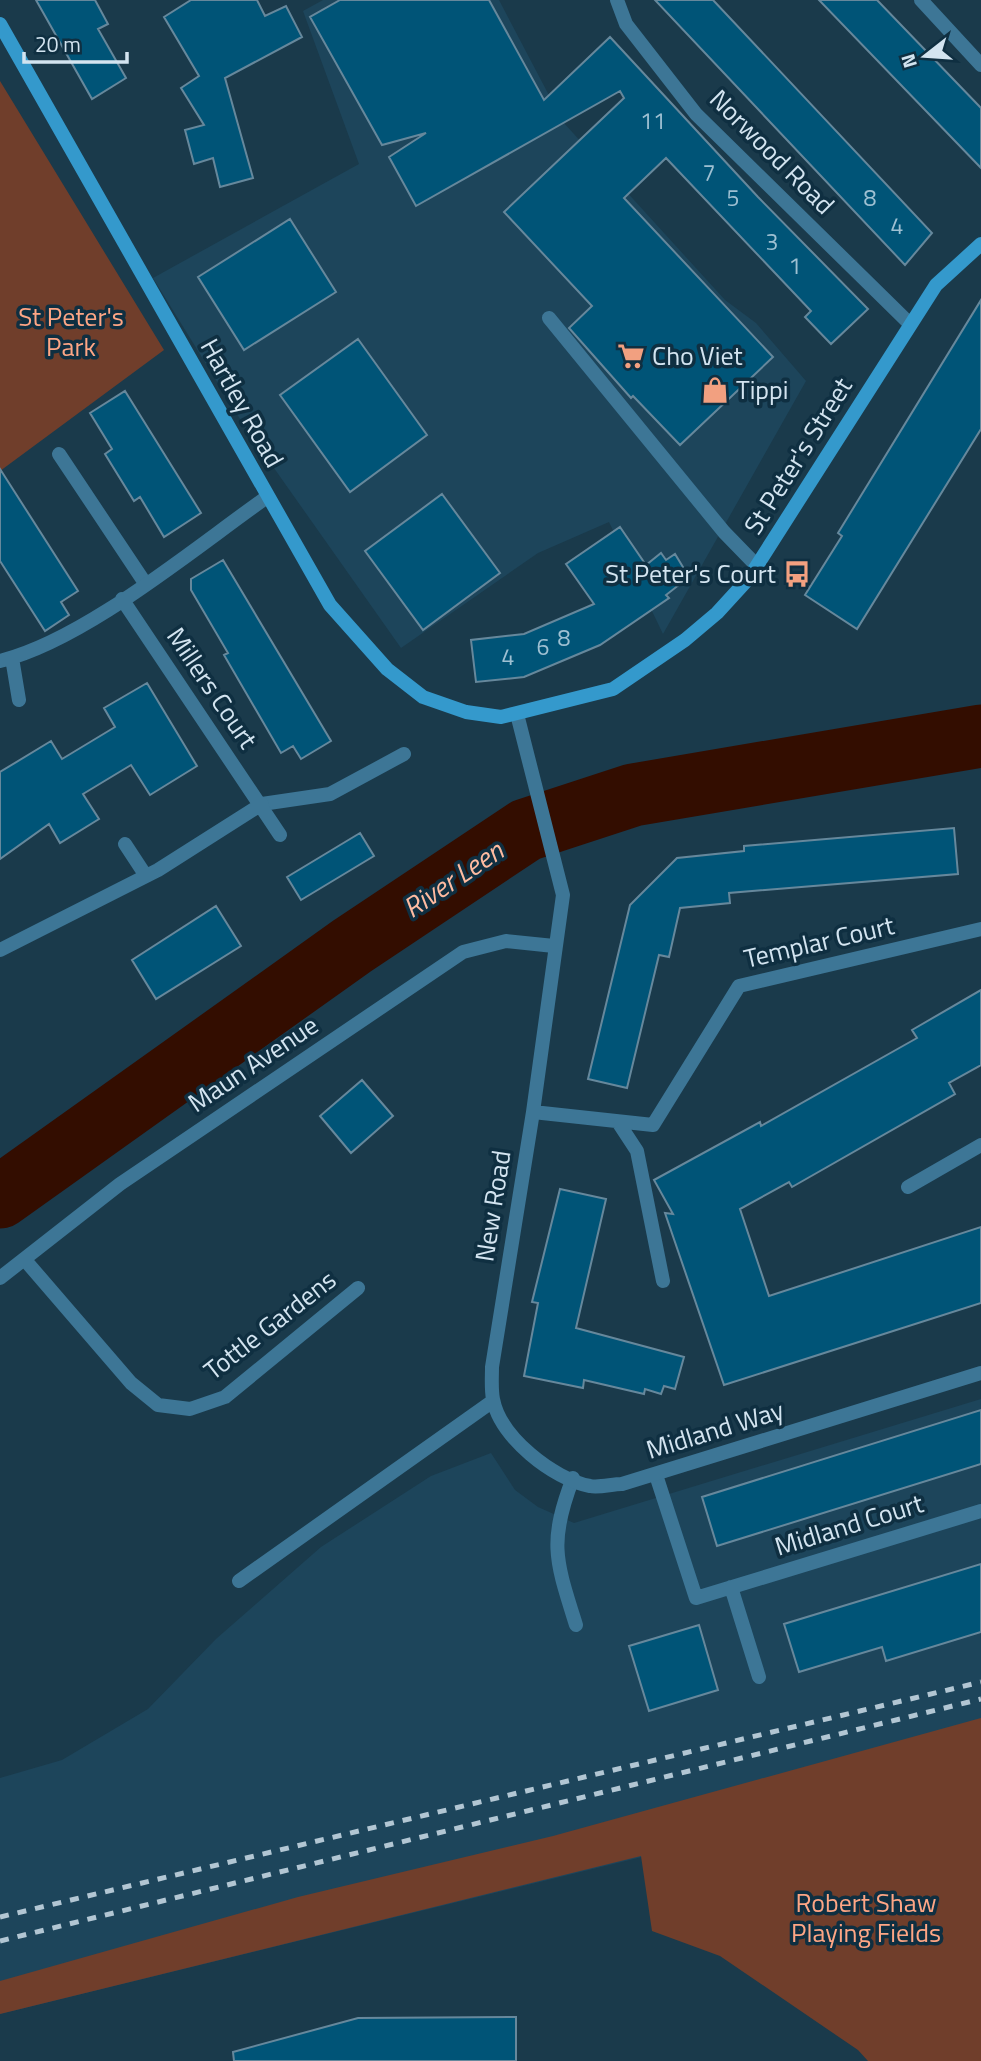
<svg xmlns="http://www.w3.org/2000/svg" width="981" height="2061" font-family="'Titillium Web',sans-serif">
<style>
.built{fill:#1d455b}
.green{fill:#703e2b}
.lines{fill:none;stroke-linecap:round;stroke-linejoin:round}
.river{stroke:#330d00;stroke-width:63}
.building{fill:#005477;stroke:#66889c;stroke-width:2}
.lane{stroke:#3d7696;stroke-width:14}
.street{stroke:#3d7696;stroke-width:14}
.secondary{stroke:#3499cc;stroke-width:14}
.rail{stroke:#b2c6d3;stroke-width:5;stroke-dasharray:9 9;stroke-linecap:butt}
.labels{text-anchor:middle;stroke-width:7;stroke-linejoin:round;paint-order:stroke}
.number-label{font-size:23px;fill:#9ec0d2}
.street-label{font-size:26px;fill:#d3e4f0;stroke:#0f2f41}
.park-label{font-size:26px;fill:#fea685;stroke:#0f2f41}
.poi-label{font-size:26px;fill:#d3e4f0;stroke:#0f2f41;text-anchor:start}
.water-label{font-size:28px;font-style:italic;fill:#febba1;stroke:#0f2f41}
</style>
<rect width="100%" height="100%" fill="#1a3a4b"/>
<path class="built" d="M 323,0 L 499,0 L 563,122 L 725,300 L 756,323 L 806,381 L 663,634 L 609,522 L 538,553 L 401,648 L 245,427 L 153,278 L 359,164 L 303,11 Z
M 981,1399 L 981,1774 L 0,2014 L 0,1778 L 62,1760 L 148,1709 L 216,1639 L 321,1547 L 431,1476 L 491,1453 L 515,1490 L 538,1507 L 574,1523 Z"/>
<path class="green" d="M 0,81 L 164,350 L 0,471 Z
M 981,1718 L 981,2061 L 868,2061 L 858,2050 L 720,1956 L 652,1931 L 641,1856 L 0,2014 L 0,1981 L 298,1897 L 553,1836 Z"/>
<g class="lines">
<path class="river" d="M 0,1197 L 352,946 L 526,830 L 633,795 L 981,736"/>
</g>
<path class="building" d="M 36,0 L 95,0 L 108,24 L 98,29 L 126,78 L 92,99 Z
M 191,0 L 257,0 L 265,16 L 286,6 L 302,37 L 225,78 L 253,178 L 220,187 L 213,158 L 194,164 L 185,130 L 204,125 L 181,88 L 199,76 L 164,17 Z
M 340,0 L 489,0 L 544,100 L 610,37 L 758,197 L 868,309 L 831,344 L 805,317 L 811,311 L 666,158 L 624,198 L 773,357 L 680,445 L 633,396 L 631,398 L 569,328 L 592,306 L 504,212 L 624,98 L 620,91 L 416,206 L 389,157 L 426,133 L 382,145 L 310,17 Z
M 655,0 L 713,0 L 932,233 L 905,265 Z
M 819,0 L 877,0 L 981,108 L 981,168 Z
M 290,219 L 336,292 L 244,350 L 198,277 Z
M 981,300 L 981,429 L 857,629 L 805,595 L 842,536 L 838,533 Z
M 358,339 L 427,435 L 350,492 L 280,395 Z
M 125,391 L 201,513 L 164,537 L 140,497 L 134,501 L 105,454 L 112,449 L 90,413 Z
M 0,469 L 78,591 L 61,602 L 69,615 L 45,631 L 0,561 Z
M 442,494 L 500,573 L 423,630 L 365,551 Z
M 620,527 L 646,565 L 661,553 L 666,560 L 675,554 L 689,577 L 666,595 L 669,598 L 600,645 L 524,677 L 476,682 L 471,640 L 524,634 L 594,604 L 566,564 Z
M 223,560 L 331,741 L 301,759 L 293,746 L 281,753 L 224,655 L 228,653 L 191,590 L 191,579 Z
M 147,683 L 197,766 L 150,795 L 131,765 L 83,794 L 99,819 L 60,843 L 49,824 L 0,859 L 0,772 L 51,741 L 62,759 L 115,727 L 104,708 Z
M 954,828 L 958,874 L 729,893 L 730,903 L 680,908 L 669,957 L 659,955 L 627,1088 L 588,1079 L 630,905 L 677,858 L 744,851 L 744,846 Z
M 360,833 L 374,856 L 301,900 L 287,877 Z
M 216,906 L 241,946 L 156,999 L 132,960 Z
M 981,990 L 981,1065 L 949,1083 L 955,1094 L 792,1187 L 789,1182 L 740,1209 L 769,1296 L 981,1227 L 981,1303 L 724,1385 L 665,1213 L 673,1214 L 654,1180 L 760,1122 L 761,1126 L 917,1038 L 912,1030 Z
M 362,1080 L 393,1116 L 351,1153 L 320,1116 Z
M 560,1189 L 606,1199 L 576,1328 L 684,1357 L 675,1389 L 664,1386 L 661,1394 L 645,1389 L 644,1394 L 584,1380 L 583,1388 L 524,1376 L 538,1303 L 532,1302 Z
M 981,1410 L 981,1464 L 717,1546 L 702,1497 Z
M 981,1564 L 981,1632 L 886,1661 L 882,1647 L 799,1672 L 784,1624 Z
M 699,1625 L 718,1690 L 649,1711 L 629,1646 Z
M 516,2017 L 516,2061 L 234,2061 L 233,2052 L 358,2018 Z"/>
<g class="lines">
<path class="lane" d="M 549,318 L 724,532 L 757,566
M 59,454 L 145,583
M 262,804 L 330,794 L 404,754
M 908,1187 L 981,1145
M 656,1475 L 696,1598 L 981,1511
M 573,1478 C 548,1543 556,1561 576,1625
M 731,1587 L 759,1677"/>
<path class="street" d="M 617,0 L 626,24 L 696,114 L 910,324
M 921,0 L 981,65
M 122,599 L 280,835
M 12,658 L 19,700
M 0,661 C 85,640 193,549 267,497
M 517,714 L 563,895 L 533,1112 L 492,1367 C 492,1378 491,1389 493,1399 C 500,1437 553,1479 590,1486 C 599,1488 612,1484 622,1484 L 981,1373
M 125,844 L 146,876
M 0,950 L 158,870 L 262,804
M 533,1112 L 653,1125 L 739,986 L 981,929
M 618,1122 L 637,1151 L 663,1281
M 25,1260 L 131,1383 L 158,1405 L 190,1409 L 225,1397 L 358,1288
M 0,1278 L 120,1184 L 463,952 L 506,941 L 554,946
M 239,1581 L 493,1401"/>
<path class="secondary" d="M 0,24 L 330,605 L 387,669 L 423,697 L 466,712 L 501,717 L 613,689 L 685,640 L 717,613 L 749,578 L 936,285 L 981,244"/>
<path class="rail" d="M 0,1917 L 981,1682
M 0,1941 L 981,1699"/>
</g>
<defs>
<symbol id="supermarket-bare" viewBox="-9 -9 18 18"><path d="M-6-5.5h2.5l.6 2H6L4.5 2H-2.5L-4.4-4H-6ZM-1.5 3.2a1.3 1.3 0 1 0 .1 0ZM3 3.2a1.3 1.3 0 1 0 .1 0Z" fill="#f2a080" stroke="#0f2f41" stroke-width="2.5" paint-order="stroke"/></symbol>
<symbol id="shop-bare" viewBox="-9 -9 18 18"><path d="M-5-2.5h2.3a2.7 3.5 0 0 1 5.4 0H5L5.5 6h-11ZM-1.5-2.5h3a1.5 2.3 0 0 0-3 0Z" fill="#f2a080" stroke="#0f2f41" stroke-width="2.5" paint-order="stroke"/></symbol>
<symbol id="bus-bare" viewBox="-9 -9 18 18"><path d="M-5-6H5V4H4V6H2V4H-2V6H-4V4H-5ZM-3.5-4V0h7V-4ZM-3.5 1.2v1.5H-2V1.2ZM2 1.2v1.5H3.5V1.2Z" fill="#f2a080" stroke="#0f2f41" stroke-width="2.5" paint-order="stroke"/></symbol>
</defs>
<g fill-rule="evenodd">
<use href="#supermarket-bare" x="612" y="337" width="38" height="38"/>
<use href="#shop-bare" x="696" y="371" width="38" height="38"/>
<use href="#bus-bare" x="778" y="555" width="38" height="38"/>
</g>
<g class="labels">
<g class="number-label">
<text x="653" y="129">11</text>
<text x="709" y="181">7</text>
<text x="733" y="206">5</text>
<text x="870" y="206">8</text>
<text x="897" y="234">4</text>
<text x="772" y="250">3</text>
<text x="795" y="274">1</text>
<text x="564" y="646">8</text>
<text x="543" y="655">6</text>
<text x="508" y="665">4</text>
</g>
<g class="street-label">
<text transform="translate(772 152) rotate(45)" y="9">Norwood Road</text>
<text transform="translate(242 403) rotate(61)" y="9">Hartley Road</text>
<text transform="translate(798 456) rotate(-58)" y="9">St Peter's Street</text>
<text transform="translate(212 688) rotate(56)" y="9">Millers Court</text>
<text transform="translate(819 942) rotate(-13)" y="9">Templar Court</text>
<text transform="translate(253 1064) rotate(-34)" y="9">Maun Avenue</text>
<text transform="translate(493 1206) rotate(-81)" y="9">New Road</text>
<text transform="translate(270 1325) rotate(-38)" y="9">Tottle Gardens</text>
<text transform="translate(715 1430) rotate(-17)" y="9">Midland Way</text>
<text transform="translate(849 1525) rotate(-17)" y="9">Midland Court</text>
</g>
<g class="park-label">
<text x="71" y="326">St Peter's<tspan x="71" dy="30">Park</tspan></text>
<text x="866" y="1912">Robert Shaw<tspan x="866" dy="30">Playing Fields</tspan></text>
</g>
<g class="poi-label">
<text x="652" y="365">Cho Viet</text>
<text x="736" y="399">Tippi</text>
<text x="776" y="583" text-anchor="end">St Peter's Court</text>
</g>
<g class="water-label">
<text transform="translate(453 879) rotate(-34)" y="10">River Leen</text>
</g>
</g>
<g transform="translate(925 56) rotate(253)" stroke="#0f2f41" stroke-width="5" paint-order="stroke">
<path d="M0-5L12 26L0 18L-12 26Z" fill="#d3e4f0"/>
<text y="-10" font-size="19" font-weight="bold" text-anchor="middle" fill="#d3e4f0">N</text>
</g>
<path d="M24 52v10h103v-10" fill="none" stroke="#d3e4f0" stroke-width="3.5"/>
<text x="35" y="52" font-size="21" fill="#d3e4f0" stroke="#0f2f41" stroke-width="5" paint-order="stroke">20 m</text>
</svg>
